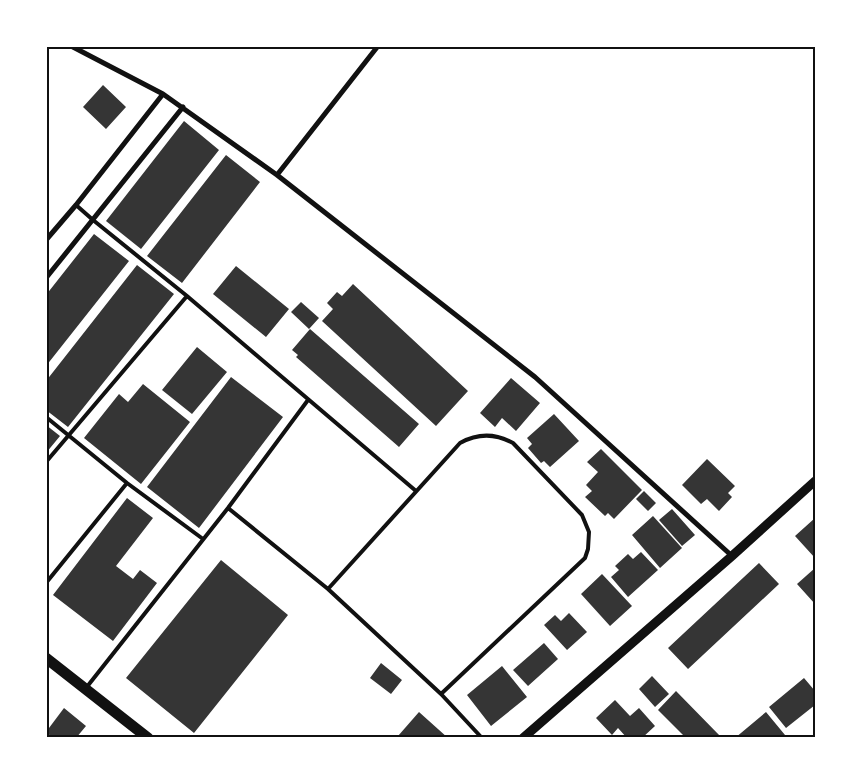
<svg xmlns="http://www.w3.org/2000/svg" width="861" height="784" font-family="'Source Serif 4',serif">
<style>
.building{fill:#353535}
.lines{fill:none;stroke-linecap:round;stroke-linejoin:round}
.service{stroke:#111;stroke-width:4}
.minor{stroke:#111;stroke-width:5}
.tertiary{stroke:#111;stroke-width:9}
.primary{stroke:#111;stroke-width:11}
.neatline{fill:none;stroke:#111;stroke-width:2}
</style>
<rect width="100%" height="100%" fill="#fff"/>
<path class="building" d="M 103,85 L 126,107 L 106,129 L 83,107 Z
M 184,121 L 219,150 L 141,249 L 106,221 Z
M 226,155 L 260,182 L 182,283 L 147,256 Z
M 94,234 L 129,261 L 46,366 L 46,295 Z
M 137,265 L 174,294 L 68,427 L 46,410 L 46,381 Z
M 236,266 L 289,309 L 266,337 L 213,294 Z
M 353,284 L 468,391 L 436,426 L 322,321 L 333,309 L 327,303 L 337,292 L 342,296 Z
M 301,302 L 319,318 L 309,329 L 291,312 Z
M 310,329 L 419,424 L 399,447 L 296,357 L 298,355 L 292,350 Z
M 197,347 L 227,372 L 192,414 L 162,390 Z
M 231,377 L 283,417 L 199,528 L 147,487 Z
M 511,378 L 540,403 L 516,431 L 502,418 L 495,427 L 480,413 Z
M 143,384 L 190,422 L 141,484 L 84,438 L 119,394 L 128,402 Z
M 554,414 L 579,441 L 550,467 L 544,461 L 541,463 L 528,448 L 532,444 L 527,438 Z
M 46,425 L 60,436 L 46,453 Z
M 601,449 L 642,490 L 614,519 L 608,513 L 605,516 L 585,497 L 592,491 L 586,485 L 598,472 L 587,462 Z
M 707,459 L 735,486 L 728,493 L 732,497 L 719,511 L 707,499 L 701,504 L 682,485 Z
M 644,491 L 656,503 L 648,511 L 636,499 Z
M 127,498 L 153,518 L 116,566 L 133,579 L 140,570 L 157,583 L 113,641 L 53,595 Z
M 672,509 L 695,535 L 682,546 L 659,520 Z
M 653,516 L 682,548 L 660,568 L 632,535 Z
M 815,518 L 815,558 L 795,536 Z
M 641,552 L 658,570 L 628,597 L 611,577 L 619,570 L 615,566 L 628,554 L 633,559 Z
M 221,560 L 288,615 L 194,733 L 126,678 Z
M 759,563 L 779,584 L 688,669 L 668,648 Z
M 815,568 L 815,604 L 797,584 Z
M 602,574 L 632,606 L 610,626 L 581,594 Z
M 569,613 L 587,632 L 567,650 L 544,625 L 555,615 L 561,621 Z
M 544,643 L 558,659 L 528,686 L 513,670 Z
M 381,663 L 402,680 L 391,694 L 370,678 Z
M 502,666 L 527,697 L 491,726 L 467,695 Z
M 652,676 L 669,694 L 655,707 L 639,689 Z
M 804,678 L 815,691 L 815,705 L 786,728 L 769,707 Z
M 676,691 L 720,736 L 718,738 L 686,738 L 658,710 Z
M 615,700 L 630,716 L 639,708 L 655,726 L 642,738 L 627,738 L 618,728 L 612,735 L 596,718 Z
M 64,708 L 86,726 L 76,738 L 53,738 L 46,732 Z
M 419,712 L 448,738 L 400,738 L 398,736 Z
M 766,712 L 785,735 L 782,738 L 735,738 Z"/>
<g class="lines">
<path class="service" d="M 76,205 L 93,220 L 187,296 L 416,491
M 46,417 L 127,483 L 203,539
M 46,462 L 187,296
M 228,508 L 328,589 L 441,694 L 482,738
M 46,583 L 127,483
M 328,589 L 460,443 C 478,433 495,433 513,443 L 582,515 L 589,532 L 588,549 L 585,558 L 441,694
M 86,688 L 228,508 L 308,400"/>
<path class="minor" d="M 71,46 L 163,94 L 277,175 L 535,377 L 732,556
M 277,175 L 378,46
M 46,240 L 76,205 L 163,94
M 46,278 L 183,107"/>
<path class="tertiary" d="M 523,738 L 732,556 L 815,481"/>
<path class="primary" d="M 46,658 L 148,738"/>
</g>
<rect width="861" height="784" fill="none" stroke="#ffffff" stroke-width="95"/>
<rect x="48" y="48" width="766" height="688" class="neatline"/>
</svg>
